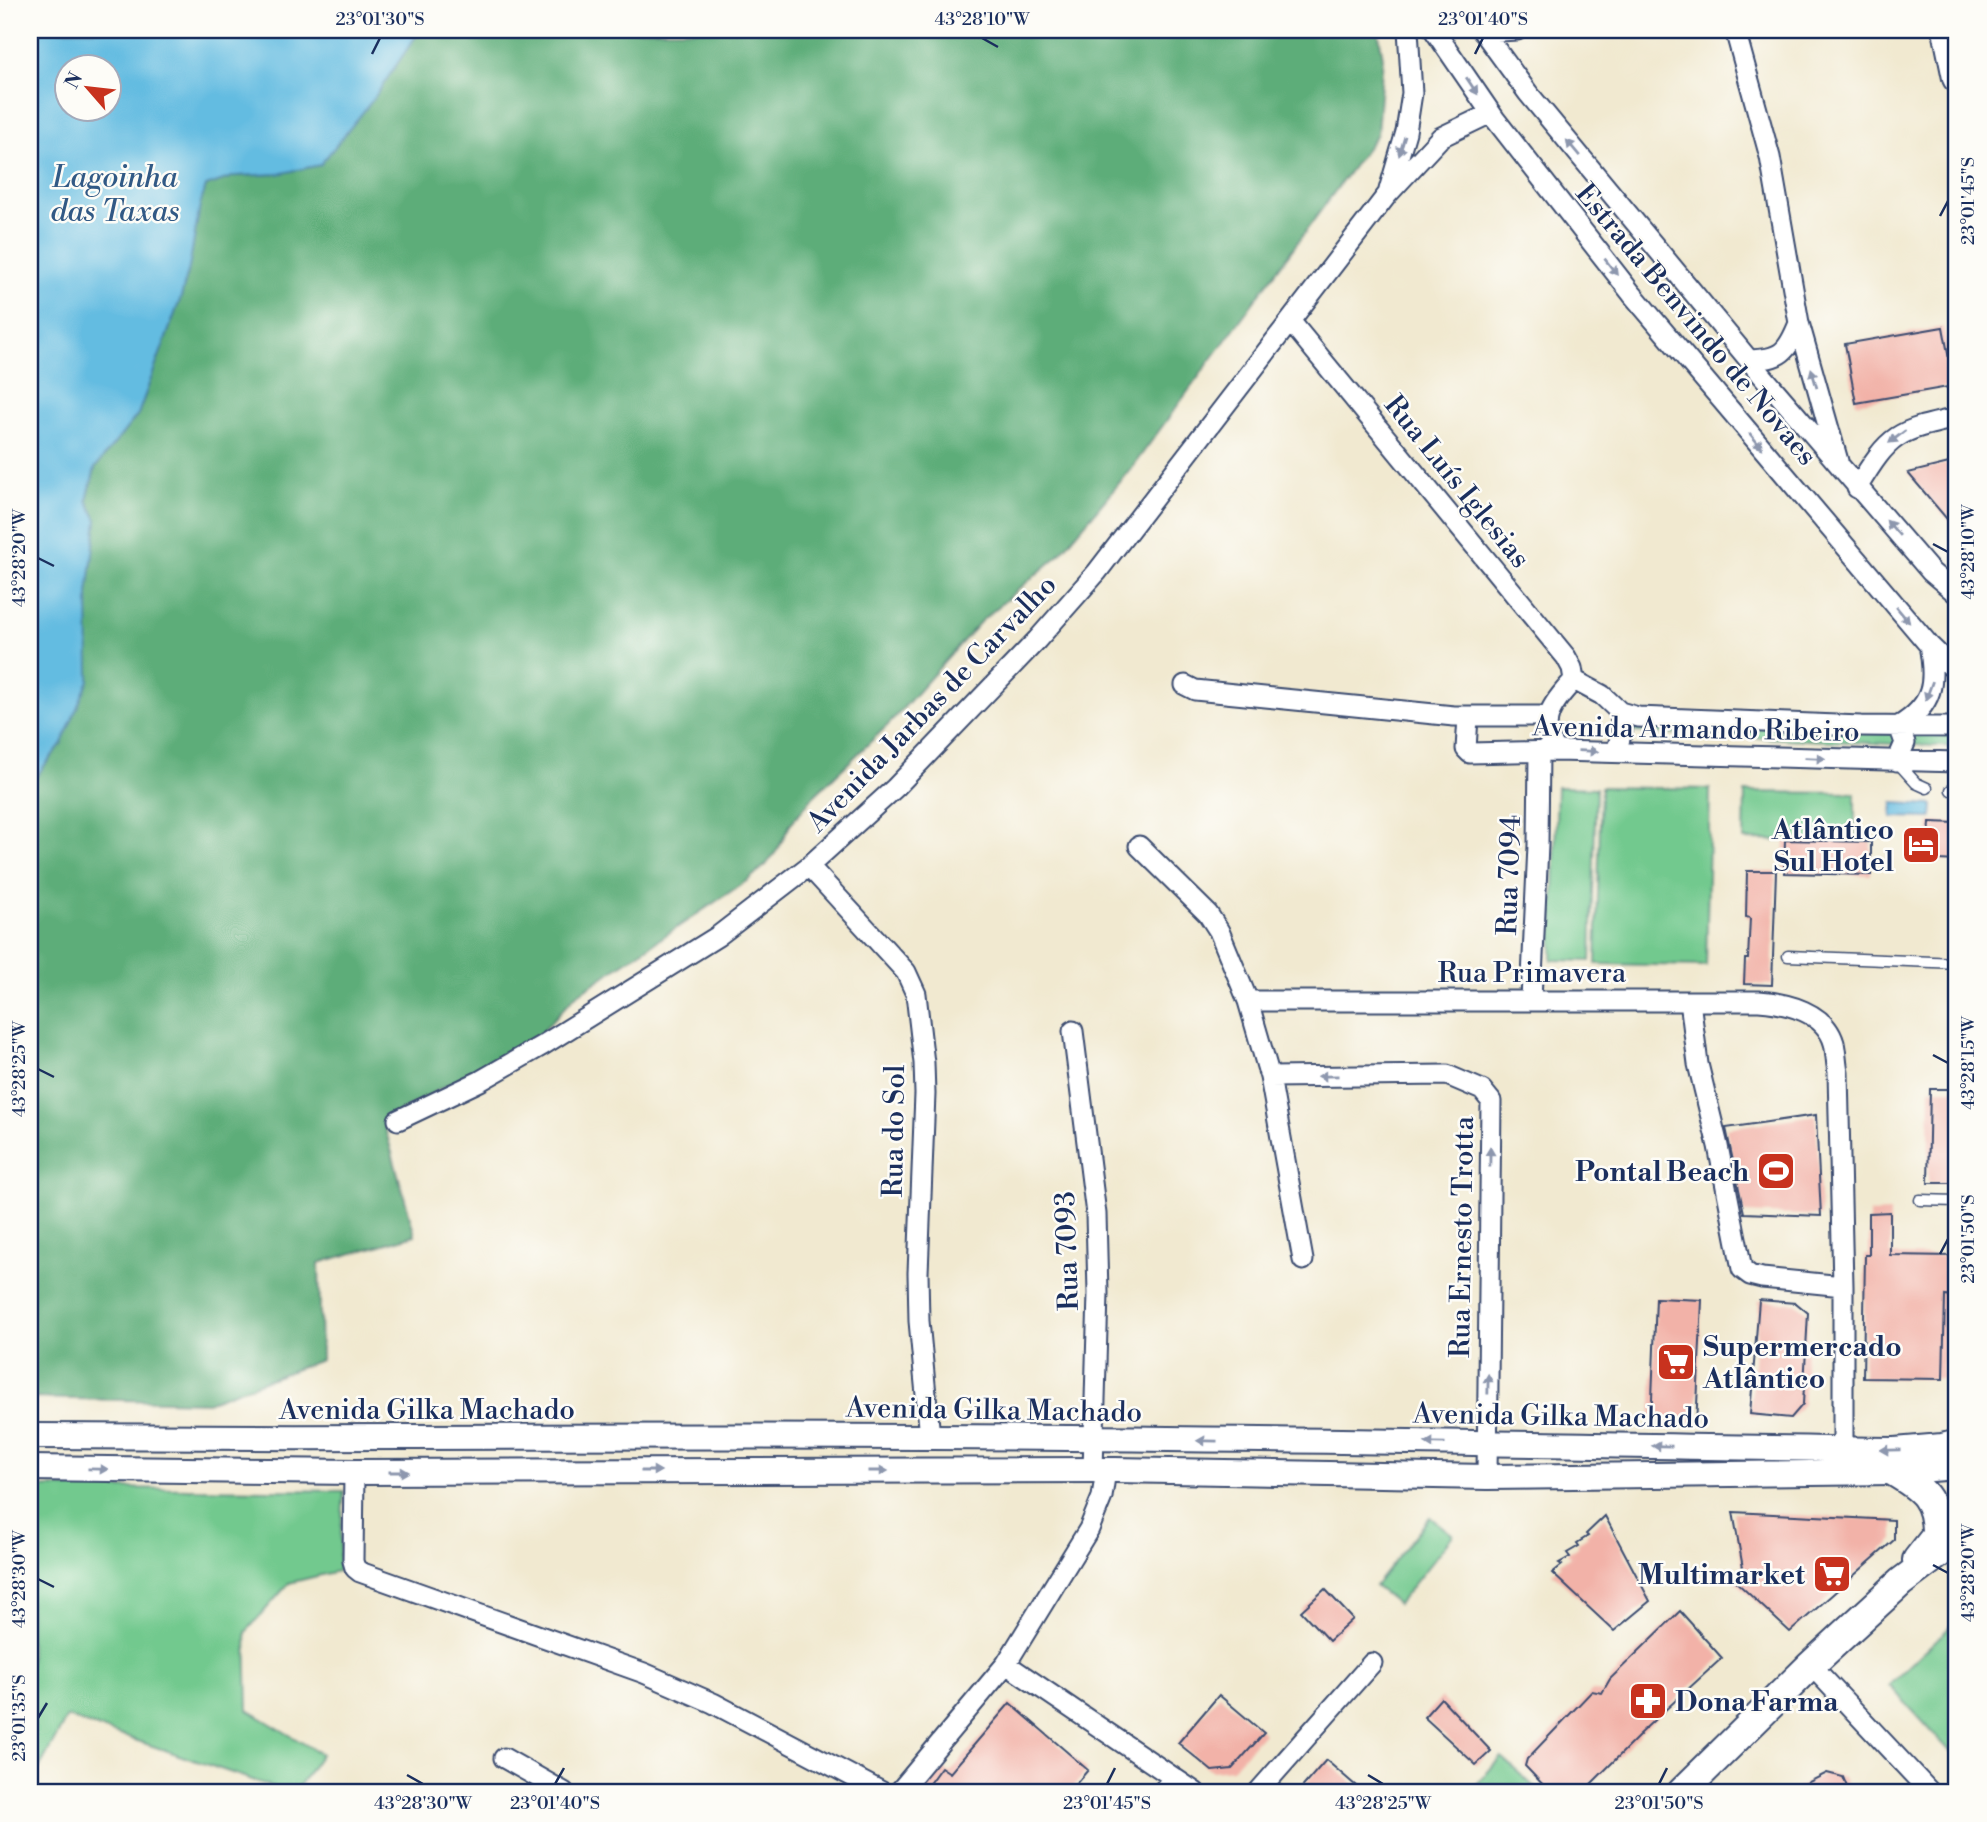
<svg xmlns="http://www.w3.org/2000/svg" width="1987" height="1822" font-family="'Libre Bodoni',serif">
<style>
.green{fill:#72c98e;stroke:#467c76;stroke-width:2}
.forest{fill:#5dad79;stroke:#3c6e6c;stroke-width:2}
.water{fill:#64bce1;stroke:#4076a0;stroke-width:2;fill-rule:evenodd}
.building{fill:#f2b2a8}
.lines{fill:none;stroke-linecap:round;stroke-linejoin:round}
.service-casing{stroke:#3b4b6f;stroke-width:13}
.minor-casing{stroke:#3b4b6f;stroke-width:23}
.tertiary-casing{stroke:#3b4b6f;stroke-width:28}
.secondary-casing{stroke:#3b4b6f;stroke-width:32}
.service{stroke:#fff;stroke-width:10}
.minor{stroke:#fff;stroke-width:19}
.tertiary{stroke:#fff;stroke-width:24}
.secondary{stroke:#fff;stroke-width:28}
.oneway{fill:#8d97ae}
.ticks{fill:none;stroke:#1b2f5e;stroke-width:2.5}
.labels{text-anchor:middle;stroke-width:5;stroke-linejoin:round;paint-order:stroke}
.street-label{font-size:28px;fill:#1b2f5e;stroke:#fdfcf7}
.poi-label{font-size:28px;font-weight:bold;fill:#1b2f5e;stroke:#fdfcf7;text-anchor:end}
.water-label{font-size:30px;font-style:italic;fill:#315985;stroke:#fdfcf7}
.neatline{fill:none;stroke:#1b2f5e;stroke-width:2.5}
.ticks-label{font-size:18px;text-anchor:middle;fill:#1b2f5e}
</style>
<rect width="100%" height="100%" fill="#fdfcf7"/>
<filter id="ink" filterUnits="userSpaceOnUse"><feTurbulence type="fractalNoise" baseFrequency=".0143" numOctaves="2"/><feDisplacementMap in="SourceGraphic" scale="14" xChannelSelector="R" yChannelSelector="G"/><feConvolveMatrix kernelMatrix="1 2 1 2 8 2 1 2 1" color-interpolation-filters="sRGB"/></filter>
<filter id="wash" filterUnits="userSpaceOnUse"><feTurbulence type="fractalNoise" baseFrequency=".00686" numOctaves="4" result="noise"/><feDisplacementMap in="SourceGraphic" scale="28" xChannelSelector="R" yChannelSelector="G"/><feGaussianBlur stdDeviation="1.57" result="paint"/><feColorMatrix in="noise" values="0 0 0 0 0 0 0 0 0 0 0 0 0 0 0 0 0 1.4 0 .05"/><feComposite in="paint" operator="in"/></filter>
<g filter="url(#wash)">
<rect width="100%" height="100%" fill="#f1e9d0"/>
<path class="green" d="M 1638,721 L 1957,733 L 1957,747 L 1633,732 Z
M 1557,787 L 1596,788 L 1591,961 L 1552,960 Z
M 1601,787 L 1710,789 L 1706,966 L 1596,964 Z
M 1745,792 L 1855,793 L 1855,836 L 1871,836 L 1871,842 L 1744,840 Z
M 30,1487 L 344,1491 L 338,1571 L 289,1583 L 246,1632 L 248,1710 L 321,1754 L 295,1792 L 288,1792 L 67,1717 L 30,1785 Z
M 1430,1517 L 1453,1535 L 1398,1604 L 1375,1586 Z
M 1957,1620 L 1957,1759 L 1889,1685 Z
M 1501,1757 L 1540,1792 L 1470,1792 Z"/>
<path class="forest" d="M 420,30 L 1378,30 L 1383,57 L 1377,134 L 1131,469 L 1058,556 L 980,622 L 890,723 L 813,797 L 791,823 L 778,849 L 766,865 L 748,880 L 575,996 L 542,1032 L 383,1121 L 415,1235 L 319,1263 L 321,1360 L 207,1402 L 30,1398 L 30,784 L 62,743 L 88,593 L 97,520 L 87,500 L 95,468 L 138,414 L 181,297 L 189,267 L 200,205 L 206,186 L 235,176 L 278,174 L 417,36 Z"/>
<path class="water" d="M 30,30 L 420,30 L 372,101 L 320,165 L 278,174 L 235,176 L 206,186 L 200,205 L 189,268 L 181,297 L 138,414 L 95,468 L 87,500 L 97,520 L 88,593 L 89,680 L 62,743 L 30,784 ZM 66,66 L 108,66 L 108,108 L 66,108 Z
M 1893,803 L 1933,805 L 1932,818 L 1892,817 Z"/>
<g id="blocks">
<path class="building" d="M 1943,327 L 1954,386 L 1856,403 L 1845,344 Z
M 1957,461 L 1957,531 L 1908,473 Z
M 1930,822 L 1957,823 L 1957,861 L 1919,859 L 1920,838 L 1929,838 Z
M 1785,840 L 1871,842 L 1871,875 L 1784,873 Z
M 1747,871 L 1776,871 L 1772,985 L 1744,984 L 1745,959 L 1748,959 L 1750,918 L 1746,917 Z
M 1930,1089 L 1957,1089 L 1957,1183 L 1928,1183 Z
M 1816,1115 L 1821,1216 L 1744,1213 L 1726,1128 Z
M 1890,1212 L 1890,1255 L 1954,1256 L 1953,1297 L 1945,1296 L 1943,1379 L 1863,1378 L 1865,1255 L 1869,1255 L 1869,1213 Z
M 1656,1298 L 1702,1300 L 1696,1426 L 1651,1424 Z
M 1759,1300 L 1796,1303 L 1808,1313 L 1803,1404 L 1791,1418 L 1750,1414 Z
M 1733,1512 L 1894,1520 L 1894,1540 L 1790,1632 L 1734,1580 L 1743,1568 Z
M 1605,1516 L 1650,1601 L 1614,1631 L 1552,1573 L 1562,1565 L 1559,1563 L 1570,1557 L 1567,1553 L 1579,1546 L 1577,1543 L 1588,1536 L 1586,1534 Z
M 1325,1589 L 1353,1619 L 1329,1641 L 1301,1611 Z
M 1680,1611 L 1722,1658 L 1639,1734 L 1640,1735 L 1583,1792 L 1550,1792 L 1525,1766 L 1527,1759 L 1592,1691 L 1602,1693 L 1610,1679 Z
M 1219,1695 L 1264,1733 L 1232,1769 L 1212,1771 L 1178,1743 Z
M 1441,1698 L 1491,1751 L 1476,1765 L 1424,1717 Z
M 1010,1703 L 1088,1770 L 1069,1792 L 923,1792 L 941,1767 L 950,1773 Z
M 1326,1760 L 1363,1792 L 1298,1792 Z
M 1827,1773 L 1843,1777 L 1849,1792 L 1789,1792 Z"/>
</g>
</g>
<g filter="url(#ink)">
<use href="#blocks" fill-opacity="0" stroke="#3b4b6f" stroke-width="2"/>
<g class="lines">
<defs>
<path id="service" d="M 1897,762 L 1916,783 L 1927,788
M 1951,790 L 1957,788
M 1788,956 L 1957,963
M 1920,1200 L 1957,1201"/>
<path id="minor" d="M 1434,30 L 1495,119 L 1632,294 L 1929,645 L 1957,672
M 1482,30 L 1528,93 L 1749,360 L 1931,572 L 1957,594
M 1735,30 L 1770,157 L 1799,323 L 1838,461
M 1483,32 L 1517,30
M 1389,190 L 1406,132 L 1412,93 L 1408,30
M 1291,322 L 1566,657 L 1572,668 L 1574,680
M 1749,360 C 1781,359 1787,353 1799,323
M 1857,488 C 1890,433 1897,431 1957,418
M 1574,680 L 1602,695 L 1620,712 L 1638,717 L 1861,726 L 1957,727
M 1185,685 L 1195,690 L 1454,716 L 1548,716
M 1468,717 L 1466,749 L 1470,753 L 1558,751 L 1957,762
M 1558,751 C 1534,725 1554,701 1574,680
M 1616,752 L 1622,732 L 1620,712
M 1897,761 L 1905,743 L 1899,726 C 1934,705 1936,682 1929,645
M 1139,846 L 1208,914 L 1219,931 L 1248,1001 L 1270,1077 L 1303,1260
M 809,866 L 906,972 L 916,994 L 924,1063 L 925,1094 L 918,1273 L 919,1321 L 930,1437
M 1531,1000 L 1538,845 L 1539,752
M 1248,1001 L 1759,1001 C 1787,1003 1825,1012 1834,1043 C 1836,1052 1836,1062 1838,1072 L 1843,1286 L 1843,1449
M 1690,1001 L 1698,1064 L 1718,1146 L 1742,1269 L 1750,1275 L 1762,1278 L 1843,1286
M 1073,1031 L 1096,1214 L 1098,1293 L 1093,1470
M 1270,1077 L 1447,1075 L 1482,1090 L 1491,1101 L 1487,1477
M 398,1120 L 480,1081 L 543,1045 L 718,936 L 809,866 L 895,788 L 1037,640 L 1097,572 L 1387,195 L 1441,137 L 1491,113
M 354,1472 L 353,1561 L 355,1568 L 360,1572 L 644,1673 L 713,1703 L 882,1792
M 1006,1664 L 1195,1792
M 1811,1665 L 1930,1792
M 504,1758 L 564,1792
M 899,1792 L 1006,1664 L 1089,1529 L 1102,1497 L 1106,1470
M 1162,1792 L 1174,1778
M 1258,1792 L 1372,1663"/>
<path id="tertiary" d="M 30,1436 C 330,1439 630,1435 930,1437 C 1252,1438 1573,1445 1895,1450 L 1942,1446 L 1957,1442
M 30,1468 L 354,1472 L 1115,1470 L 1487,1477 L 1894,1472 L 1957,1467"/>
<path id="secondary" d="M 1947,30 L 1957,78
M 1894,1472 C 1923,1489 1936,1499 1936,1534
M 1917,1560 L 1957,1509
M 1682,1792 L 1811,1665 L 1901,1582 L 1957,1540"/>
</defs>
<use href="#service" class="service-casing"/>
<use href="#minor" class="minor-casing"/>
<use href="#tertiary" class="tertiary-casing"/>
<use href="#secondary" class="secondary-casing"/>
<use href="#service" class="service"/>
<use href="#minor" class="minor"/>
<use href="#tertiary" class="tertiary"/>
<use href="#secondary" class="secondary"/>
</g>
<defs><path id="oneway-solid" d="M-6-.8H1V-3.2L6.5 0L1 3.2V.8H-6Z" transform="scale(1.75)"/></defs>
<g class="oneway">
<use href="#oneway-solid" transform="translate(1472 86) rotate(56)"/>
<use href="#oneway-solid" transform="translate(1402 146) rotate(107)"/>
<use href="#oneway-solid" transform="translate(1573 148) rotate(-130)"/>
<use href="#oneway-solid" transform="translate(1611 267) rotate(52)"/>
<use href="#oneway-solid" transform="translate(1814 378) rotate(-106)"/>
<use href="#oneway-solid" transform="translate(1897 437) rotate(143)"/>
<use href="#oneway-solid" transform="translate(1756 441) rotate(50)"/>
<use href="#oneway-solid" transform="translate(1893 528) rotate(-131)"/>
<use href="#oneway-solid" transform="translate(1903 615) rotate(50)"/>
<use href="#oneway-solid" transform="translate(1929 691) rotate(110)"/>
<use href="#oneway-solid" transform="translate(1588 751) rotate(2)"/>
<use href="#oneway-solid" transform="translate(1815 758) rotate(2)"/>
<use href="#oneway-solid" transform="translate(1328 1076) rotate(179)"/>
<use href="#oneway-solid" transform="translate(1490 1157) rotate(-89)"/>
<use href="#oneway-solid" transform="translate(1488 1384) rotate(-89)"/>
<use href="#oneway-solid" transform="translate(1207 1441) rotate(-179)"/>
<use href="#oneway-solid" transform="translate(1435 1443) rotate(-179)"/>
<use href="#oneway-solid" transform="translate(1662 1446) rotate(-179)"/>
<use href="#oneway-solid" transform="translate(1890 1450) rotate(179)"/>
<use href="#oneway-solid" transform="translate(98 1469) rotate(1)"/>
<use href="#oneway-solid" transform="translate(651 1471)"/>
<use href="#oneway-solid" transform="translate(878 1471)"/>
<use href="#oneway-solid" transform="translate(399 1472)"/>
</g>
</g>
<path class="ticks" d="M 982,38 L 998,47M 372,54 L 380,38M 1475,54 L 1483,38M 1940,216 L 1948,201M 1933,544 L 1948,552M 38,558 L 54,566M 1933,1055 L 1948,1063M 38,1069 L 54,1077M 1940,1254 L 1948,1239M 1933,1565 L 1948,1573M 38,1579 L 54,1587M 38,1718 L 47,1703M 407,1775 L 423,1784M 1368,1775 L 1383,1784M 555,1784 L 564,1768M 1107,1784 L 1115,1768M 1659,1784 L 1667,1768"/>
<defs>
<symbol id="hotel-square" viewBox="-11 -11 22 22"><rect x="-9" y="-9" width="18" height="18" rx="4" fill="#c8321e" stroke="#fdfcf7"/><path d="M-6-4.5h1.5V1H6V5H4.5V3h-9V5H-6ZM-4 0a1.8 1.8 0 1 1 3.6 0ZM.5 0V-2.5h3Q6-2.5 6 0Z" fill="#fff"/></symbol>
<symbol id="stadium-square" viewBox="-11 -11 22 22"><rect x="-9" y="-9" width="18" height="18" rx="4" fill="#c8321e" stroke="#fdfcf7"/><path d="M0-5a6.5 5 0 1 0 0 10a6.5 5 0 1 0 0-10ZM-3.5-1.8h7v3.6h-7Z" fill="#fff"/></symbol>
<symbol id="supermarket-square" viewBox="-11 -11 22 22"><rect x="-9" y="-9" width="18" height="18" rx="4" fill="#c8321e" stroke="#fdfcf7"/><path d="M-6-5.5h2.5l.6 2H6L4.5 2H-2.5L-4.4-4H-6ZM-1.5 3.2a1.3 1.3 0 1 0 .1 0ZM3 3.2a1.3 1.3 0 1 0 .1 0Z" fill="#fff"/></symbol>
<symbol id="pharmacy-square" viewBox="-11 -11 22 22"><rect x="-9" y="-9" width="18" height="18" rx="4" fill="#c8321e" stroke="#fdfcf7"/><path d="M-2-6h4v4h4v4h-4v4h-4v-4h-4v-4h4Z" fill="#fff"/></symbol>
</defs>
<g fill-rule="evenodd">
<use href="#hotel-square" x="1899" y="823" width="44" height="44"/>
<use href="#stadium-square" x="1754" y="1149" width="44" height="44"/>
<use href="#supermarket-square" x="1654" y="1340" width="44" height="44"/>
<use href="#supermarket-square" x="1810" y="1552" width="44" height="44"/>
<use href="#pharmacy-square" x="1626" y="1679" width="44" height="44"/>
</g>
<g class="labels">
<g class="street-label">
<text transform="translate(1697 324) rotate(50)" y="10">Estrada Benvindo de Novaes</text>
<text transform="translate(1458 481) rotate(51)" y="10">Rua Luís Iglesias</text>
<text transform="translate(931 703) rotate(-46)" y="10">Avenida Jarbas de Carvalho</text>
<text transform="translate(1696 728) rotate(1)" y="10">Avenida Armando Ribeiro</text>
<text transform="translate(1508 875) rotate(-88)" y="10">Rua 7094</text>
<text x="1532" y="982">Rua Primavera</text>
<text transform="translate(893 1131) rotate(-89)" y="10">Rua do Sol</text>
<text transform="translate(1461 1237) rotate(-89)" y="10">Rua Ernesto Trotta</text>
<text transform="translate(1066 1251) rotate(-92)" y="10">Rua 7093</text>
<text x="427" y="1419">Avenida Gilka Machado</text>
<text transform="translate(994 1409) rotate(1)" y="10">Avenida Gilka Machado</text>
<text transform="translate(1561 1415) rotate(1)" y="10">Avenida Gilka Machado</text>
</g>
<g class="poi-label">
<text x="1894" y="839">Atlântico<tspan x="1894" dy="32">Sul Hotel</tspan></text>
<text x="1749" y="1181">Pontal Beach</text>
<text x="1703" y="1356" text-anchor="start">Supermercado<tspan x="1703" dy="32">Atlântico</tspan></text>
<text x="1805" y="1584">Multimarket</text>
<text x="1675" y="1711" text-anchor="start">Dona Farma</text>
</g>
<g class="water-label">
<text x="115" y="187">Lagoinha<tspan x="115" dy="34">das Taxas</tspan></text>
</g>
</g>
<rect width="1987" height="1822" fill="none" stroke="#fdfcf7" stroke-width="77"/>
<g transform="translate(88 88) rotate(298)"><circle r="33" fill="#fdfcf7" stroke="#a3aaba" stroke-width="2"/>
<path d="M0-5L12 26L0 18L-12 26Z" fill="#c8321e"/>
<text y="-10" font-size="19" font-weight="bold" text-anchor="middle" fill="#1b2f5e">N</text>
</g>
<rect x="38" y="38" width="1910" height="1746" class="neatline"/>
<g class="ticks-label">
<text x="380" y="25">23°01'30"S</text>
<text x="982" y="25">43°28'10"W</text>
<text x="1483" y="25">23°01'40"S</text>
<text transform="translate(1968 201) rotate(-90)" y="6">23°01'45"S</text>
<text transform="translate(1968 552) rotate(-90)" y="6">43°28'10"W</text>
<text transform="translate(19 558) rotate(-90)" y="6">43°28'20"W</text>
<text transform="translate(1968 1063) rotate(-90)" y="6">43°28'15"W</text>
<text transform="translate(19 1069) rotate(-90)" y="6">43°28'25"W</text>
<text transform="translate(1968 1239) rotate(-90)" y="6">23°01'50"S</text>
<text transform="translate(1968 1573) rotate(-90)" y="6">43°28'20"W</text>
<text transform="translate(19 1579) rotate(-90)" y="6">43°28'30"W</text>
<text transform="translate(19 1718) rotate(-90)" y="6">23°01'35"S</text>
<text x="423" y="1809">43°28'30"W</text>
<text x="555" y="1809">23°01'40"S</text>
<text x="1107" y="1809">23°01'45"S</text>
<text x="1383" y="1809">43°28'25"W</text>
<text x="1659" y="1809">23°01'50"S</text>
</g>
</svg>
